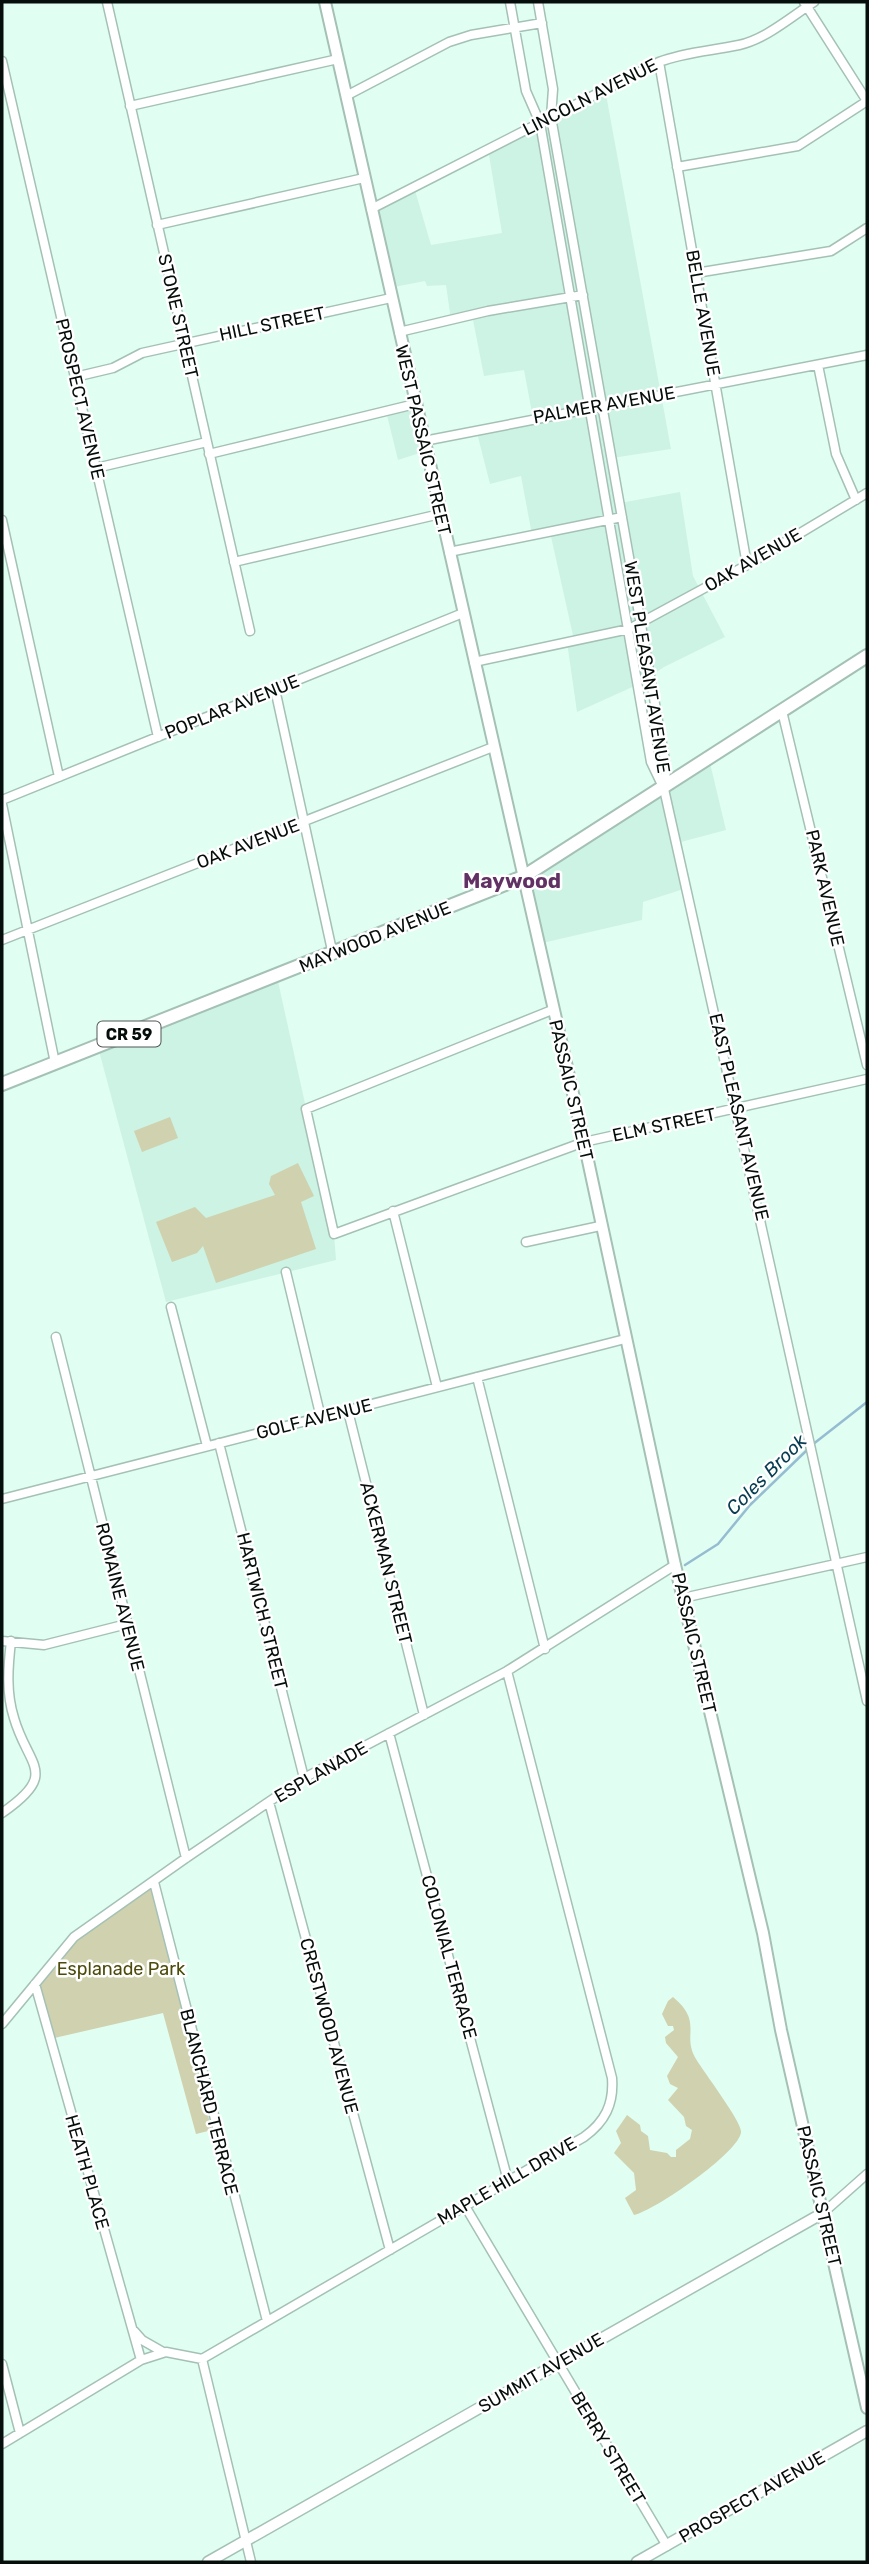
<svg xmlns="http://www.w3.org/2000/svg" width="869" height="2564" font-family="Rubik,sans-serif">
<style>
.built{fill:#ccf3e4}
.green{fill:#d0d1ae}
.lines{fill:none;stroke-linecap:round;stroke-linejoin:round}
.stream{stroke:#96bcd1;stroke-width:2.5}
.minor-casing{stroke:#a5c1b6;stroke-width:11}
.tertiary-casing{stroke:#a5c1b6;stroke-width:13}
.secondary-casing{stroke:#a5c1b6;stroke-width:14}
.primary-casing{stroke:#a5c1b6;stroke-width:16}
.minor{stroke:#fff;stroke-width:8}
.tertiary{stroke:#fff;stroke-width:10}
.secondary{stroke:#fff;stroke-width:10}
.primary{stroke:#fff;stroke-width:12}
.labels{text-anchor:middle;stroke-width:5;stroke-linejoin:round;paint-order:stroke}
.shield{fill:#fff;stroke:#505654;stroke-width:2}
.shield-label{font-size:16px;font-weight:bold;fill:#050e0a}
.street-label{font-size:18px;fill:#050e0a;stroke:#fff}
.park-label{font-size:18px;fill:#4d4b0a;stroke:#fff}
.water-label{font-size:19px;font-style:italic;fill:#063c52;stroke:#fff}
.quarter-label{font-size:21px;font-weight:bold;fill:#613164;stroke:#fff}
</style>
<rect width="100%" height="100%" fill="#e0fef2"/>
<path class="built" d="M 605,89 L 671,449 L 612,458 L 620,503 L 680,492 L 693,576 L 725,637 L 664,667 L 639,684 L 577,712 L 567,642 L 574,640 L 550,532 L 532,535 L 521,476 L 490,484 L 476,429 L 533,418 L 524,370 L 484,376 L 472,315 L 451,320 L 446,285 L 427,286 L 425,281 L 389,288 L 371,209 L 414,187 L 431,245 L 502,233 L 488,149 Z
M 415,404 L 426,451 L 398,460 L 386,411 Z
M 709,759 L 726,830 L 677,843 L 687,888 L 643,902 L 642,920 L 538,944 L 523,877 Z
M 277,977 L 334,1234 L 336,1260 L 166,1302 L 98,1047 Z"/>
<path class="green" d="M 170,1117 L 178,1138 L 142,1152 L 134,1131 Z
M 298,1163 L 314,1196 L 301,1202 L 316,1249 L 216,1283 L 203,1246 L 197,1253 L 172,1262 L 156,1222 L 195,1207 L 206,1218 L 275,1195 L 269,1184 L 271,1176 Z
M 154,1882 L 185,2007 L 179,2009 L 212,2130 L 196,2134 L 163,2013 L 50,2039 L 35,1984 L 74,1937 Z
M 673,1997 C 704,2023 681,2034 696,2059 C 703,2071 742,2122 741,2132 C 740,2152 654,2211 634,2215 L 625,2198 L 636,2190 L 634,2173 L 614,2153 L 621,2143 L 616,2131 L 627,2115 L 640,2125 L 641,2131 L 648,2136 L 650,2150 L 667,2153 L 671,2157 L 676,2157 L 676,2150 L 690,2139 L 692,2130 L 686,2126 L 684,2117 L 668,2100 L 678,2088 L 670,2084 L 667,2076 L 678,2057 L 666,2043 L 665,2037 L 674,2030 L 673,2026 L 668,2026 L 662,2014 L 668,2001 Z"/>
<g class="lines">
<path class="stream" d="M 812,1445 L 867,1402
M 685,1565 L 718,1544 L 750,1505 L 807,1450"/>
<defs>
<path id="minor" d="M 107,2 L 250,631
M 510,2 L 526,91 L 540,123 L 651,762 L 664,789 L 867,1701
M 538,2 L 553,89 L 551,117 L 666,766 L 665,786
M 804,2 L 867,101
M 2,61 L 158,737
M 659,62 L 747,565
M 346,96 L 449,42 L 471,35 L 542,23
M 130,106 L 338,59
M 677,167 L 798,146 L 867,101
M 371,209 L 659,62 C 685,52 711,51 739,45 C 766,39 791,17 814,2
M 157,225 L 364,178
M 696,273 L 831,251 L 867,228
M 399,332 L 488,311 L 583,295
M 818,365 L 836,454 L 856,500
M 75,377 L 113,368 L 142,353 L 391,298
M 424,441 L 867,355
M 209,454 L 415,404
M 96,468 L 207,442
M 2,520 L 59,777
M 449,552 L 622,517
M 234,562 L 440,514
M 474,662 L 629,629 L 747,565 L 867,493
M 275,689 L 333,955
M 782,711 L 867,1065
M 2,800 L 463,613
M 2,804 L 55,1063
M 2,940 L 493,747
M 552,1010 L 306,1109 L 334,1234 L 584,1142 L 867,1079
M 393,1211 L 437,1387
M 526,1242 L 600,1226
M 286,1272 L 321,1418
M 171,1307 L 207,1446
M 56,1337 L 186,1858
M 477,1377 L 545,1649
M 348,1411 L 424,1715
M 219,1443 L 304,1778
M 2,1499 L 625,1339
M 683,1598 L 867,1557
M 2,1641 L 44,1645 L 127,1624
M 389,1733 L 508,2181
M 269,1802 L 390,2250
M 2,1813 C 60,1773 28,1767 14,1718 C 6,1693 8,1667 11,1641
M 154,1882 L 267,2321
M 35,1984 L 141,2360
M 2,2024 L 74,1937 L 186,1858 L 304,1778 L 507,1671 L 675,1565
M 465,2206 L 667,2546
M 823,2213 L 867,2174
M 134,2331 L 142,2340 L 163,2352
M 202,2359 L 251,2562
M 2,2364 L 20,2433
M 2,2444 L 141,2360 L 166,2352 L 202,2359 L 584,2137 C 605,2122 614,2104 612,2078 L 507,1671"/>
<path id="tertiary" d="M 208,2562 L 823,2213
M 637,2562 L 867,2431"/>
<path id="secondary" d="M 325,2 L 584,1142 L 675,1565 L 763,1933 L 781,2030 L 867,2408"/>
<path id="primary" d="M 2,1084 L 523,877 L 867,656"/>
</defs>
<use href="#minor" class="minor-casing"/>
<use href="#tertiary" class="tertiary-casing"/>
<use href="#secondary" class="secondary-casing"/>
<use href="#primary" class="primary-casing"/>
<use href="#minor" class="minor"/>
<use href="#tertiary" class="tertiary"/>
<use href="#secondary" class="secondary"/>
<use href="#primary" class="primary"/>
</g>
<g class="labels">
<rect class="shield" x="97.5" y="1021.5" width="63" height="25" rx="5"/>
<g class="shield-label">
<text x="129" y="1040">CR 59</text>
</g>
<g class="street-label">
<text transform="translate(590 97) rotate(-27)" y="6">LINCOLN AVENUE</text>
<text transform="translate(703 313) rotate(80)" y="6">BELLE AVENUE</text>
<text transform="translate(178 316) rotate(77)" y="6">STONE STREET</text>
<text transform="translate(272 324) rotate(-12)" y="6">HILL STREET</text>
<text transform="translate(80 399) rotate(77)" y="6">PROSPECT AVENUE</text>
<text transform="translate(604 405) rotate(-10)" y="6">PALMER AVENUE</text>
<text transform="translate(423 440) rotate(77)" y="6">WEST PASSAIC STREET</text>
<text transform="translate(753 560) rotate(-30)" y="6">OAK AVENUE</text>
<text transform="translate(647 667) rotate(81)" y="6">WEST PLEASANT AVENUE</text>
<text transform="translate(232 707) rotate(-22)" y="6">POPLAR AVENUE</text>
<text transform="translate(248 844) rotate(-21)" y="6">OAK AVENUE</text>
<text transform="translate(825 888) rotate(77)" y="6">PARK AVENUE</text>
<text transform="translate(375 937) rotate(-22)" y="6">MAYWOOD AVENUE</text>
<text transform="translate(571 1090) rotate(77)" y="6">PASSAIC STREET</text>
<text transform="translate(739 1117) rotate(77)" y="6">EAST PLEASANT AVENUE</text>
<text transform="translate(664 1125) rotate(-12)" y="6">ELM STREET</text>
<text transform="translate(314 1419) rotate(-14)" y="6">GOLF AVENUE</text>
<text transform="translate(386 1563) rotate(76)" y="6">ACKERMAN STREET</text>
<text transform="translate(120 1597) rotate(76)" y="6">ROMAINE AVENUE</text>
<text transform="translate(262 1611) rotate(76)" y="6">HARTWICH STREET</text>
<text transform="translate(694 1643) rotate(77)" y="6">PASSAIC STREET</text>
<text transform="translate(321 1772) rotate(-30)" y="6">ESPLANADE</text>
<text transform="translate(449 1957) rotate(75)" y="6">COLONIAL TERRACE</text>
<text transform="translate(329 2026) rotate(75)" y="6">CRESTWOOD AVENUE</text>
<text transform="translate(209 2102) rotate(76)" y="6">BLANCHARD TERRACE</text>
<text transform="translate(87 2172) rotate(74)" y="6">HEATH PLACE</text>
<text transform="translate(507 2181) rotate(-30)" y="6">MAPLE HILL DRIVE</text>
<text transform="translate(819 2196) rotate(77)" y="6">PASSAIC STREET</text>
<text transform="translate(541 2373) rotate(-30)" y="6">SUMMIT AVENUE</text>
<text transform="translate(608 2448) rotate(59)" y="6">BERRY STREET</text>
<text transform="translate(752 2497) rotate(-30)" y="6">PROSPECT AVENUE</text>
</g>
<g class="park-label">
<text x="121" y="1975">Esplanade Park</text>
</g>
<g class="water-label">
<text transform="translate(766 1474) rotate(-45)" y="7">Coles Brook</text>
</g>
<g class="quarter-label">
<text x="512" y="888">Maywood</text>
</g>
</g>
<rect width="869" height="2564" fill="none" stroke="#050e0a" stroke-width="7"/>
</svg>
